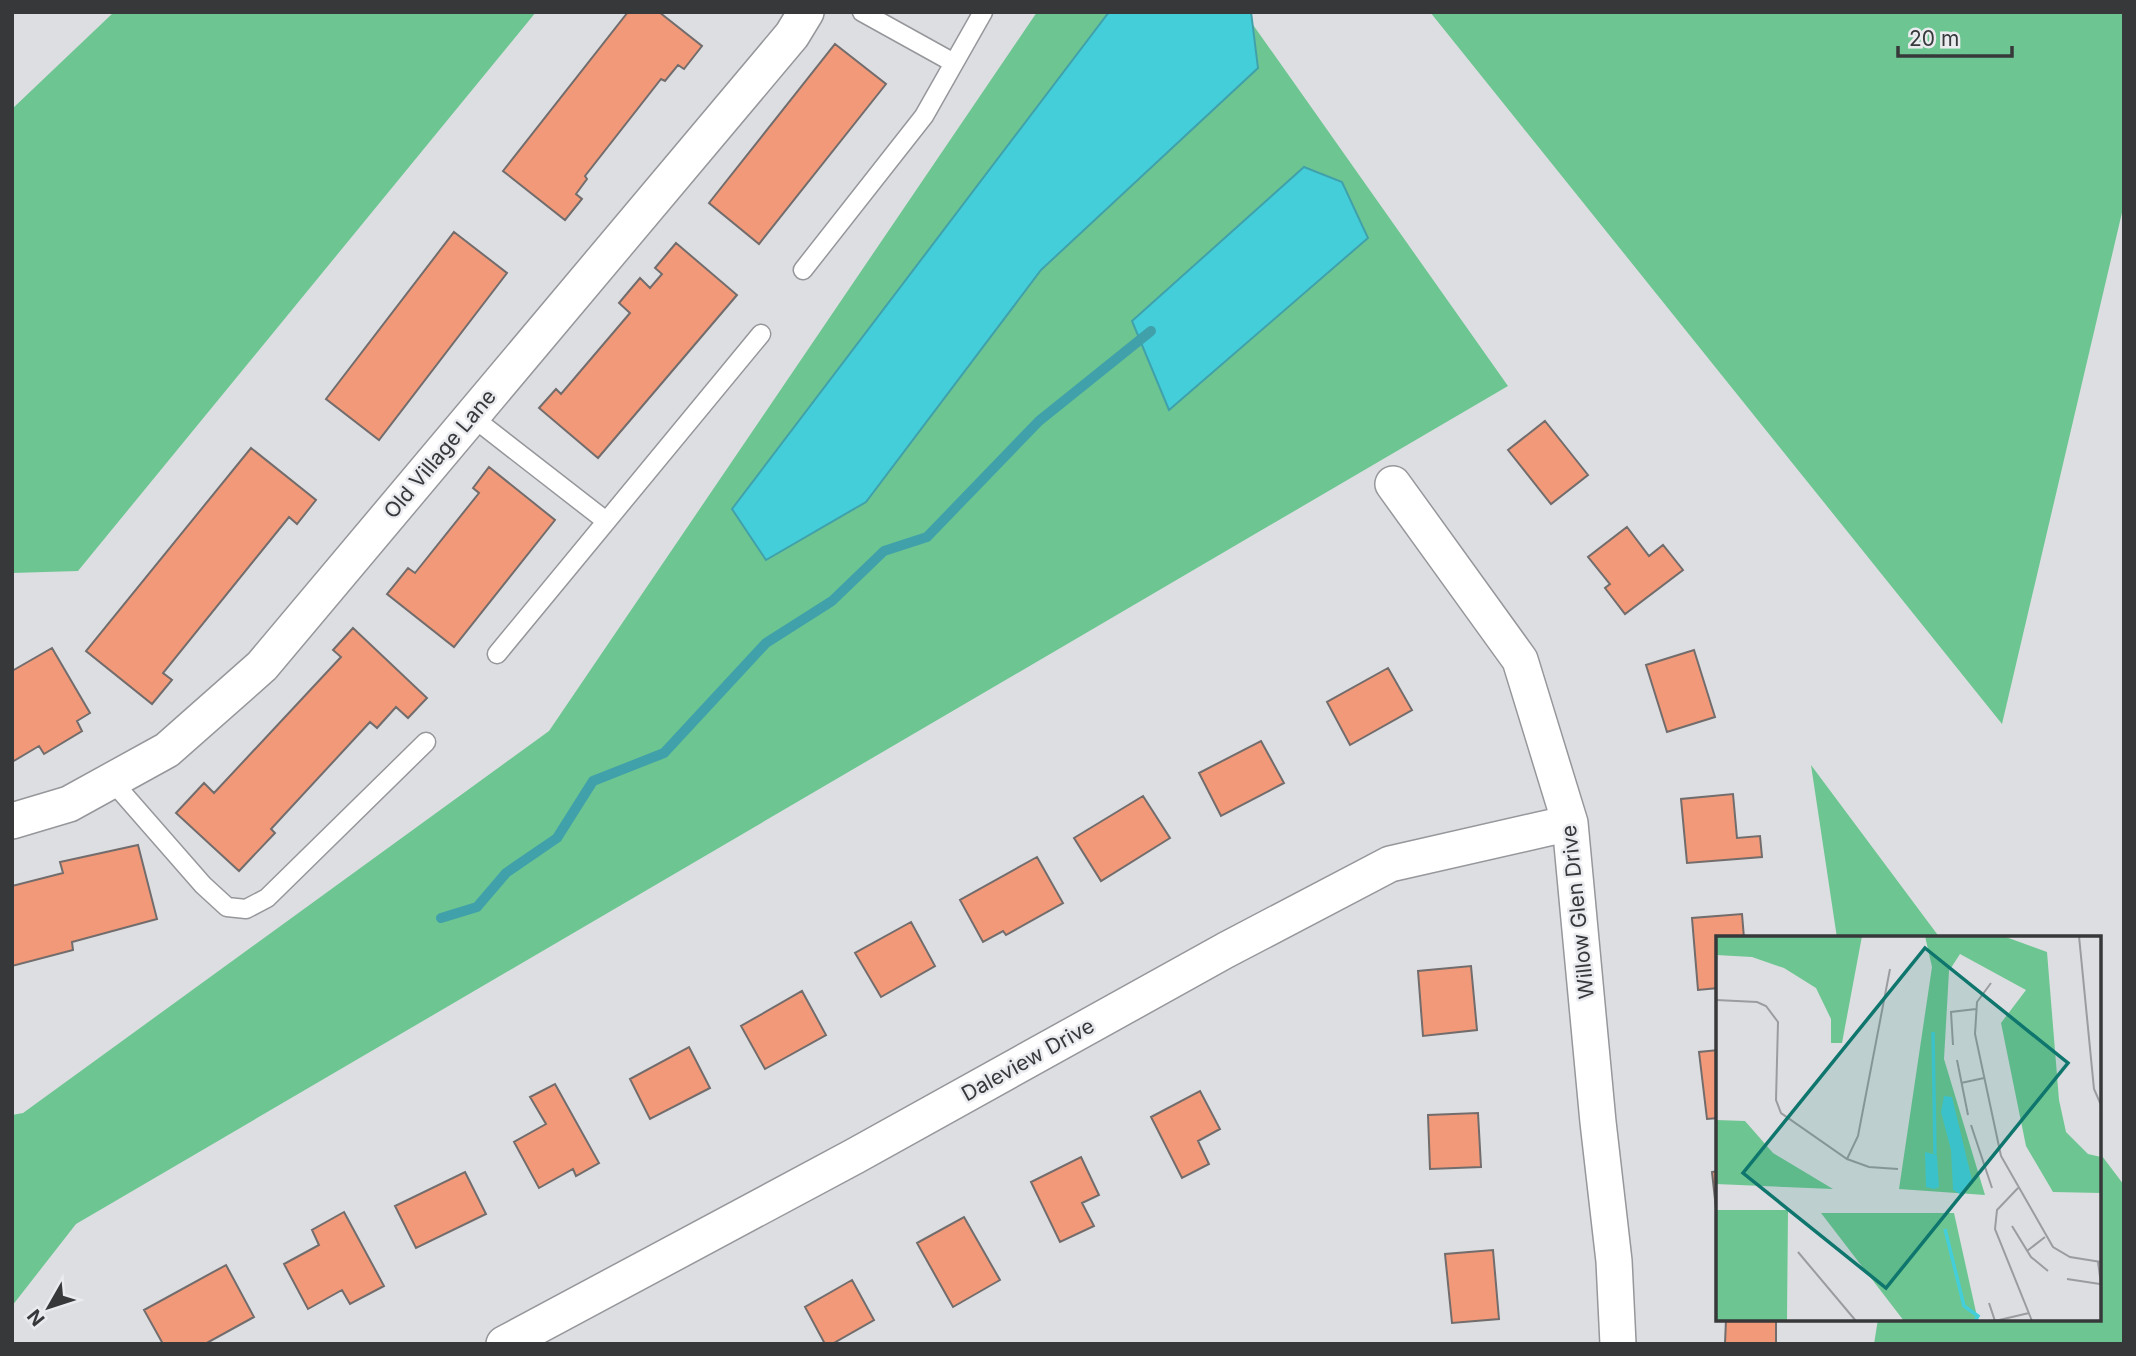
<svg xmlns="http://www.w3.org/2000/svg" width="2136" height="1356" font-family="Inter,sans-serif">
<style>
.forest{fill:#6dc691}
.water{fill:#44ceda;stroke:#40a1aa;stroke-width:2}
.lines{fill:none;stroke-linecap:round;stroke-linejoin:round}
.stream{stroke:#40a1aa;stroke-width:10}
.building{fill:#f29979;stroke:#726d6c;stroke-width:2}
.service-casing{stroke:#96979b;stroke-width:21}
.minor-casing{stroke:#96979b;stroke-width:38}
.service{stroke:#fff;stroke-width:18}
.minor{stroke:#fff;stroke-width:35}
.labels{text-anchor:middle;stroke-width:5;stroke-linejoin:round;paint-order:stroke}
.street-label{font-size:21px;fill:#37383a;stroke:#eaebef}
.inset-river{fill:none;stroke:#44ceda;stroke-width:3.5}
.inset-road{fill:none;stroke:#9b9c9f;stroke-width:2}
.view{fill:#0f766e;fill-opacity:0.15;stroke:#0f766e;stroke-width:3.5}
.inset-edge{fill:none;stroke:#37383a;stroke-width:3.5}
</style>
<rect width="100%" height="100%" fill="#dddee2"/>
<path class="forest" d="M 114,12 L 536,12 L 78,571 L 12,573 L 12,109 Z
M 1037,12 L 1244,12 L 1508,386 L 76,1224 L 12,1306 L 12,1115 L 23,1113 L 549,731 Z
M 1430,12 L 2124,12 L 2124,204 L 2002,724 Z
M 1811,765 L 1940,938 L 1837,938 Z
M 2099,1152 L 2124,1185 L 2124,1344 L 1874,1344 L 1878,1319 L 2099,1319 Z"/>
<path class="water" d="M 1109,12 L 1251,12 L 1258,68 L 1041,270 L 866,502 L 766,560 L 732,509 Z
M 1304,167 L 1342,182 L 1368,238 L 1169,410 L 1132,321 Z"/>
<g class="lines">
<path class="stream" d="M 441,918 L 477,907 L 506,873 L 557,838 L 593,781 L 664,753 L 766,643 L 832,601 L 884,551 L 927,537 L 1039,421 L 1151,331"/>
</g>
<path class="building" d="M 628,12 L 659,12 L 702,46 L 684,69 L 678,65 L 665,81 L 661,79 L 585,176 L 587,179 L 576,194 L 582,199 L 565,220 L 503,171 Z
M 835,44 L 886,84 L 759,244 L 709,203 Z
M 454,232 L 507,273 L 379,440 L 326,399 Z
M 676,243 L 737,295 L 598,458 L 539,408 L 556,389 L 561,394 L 630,313 L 619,303 L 640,278 L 650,288 L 662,274 L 655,268 Z
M 1545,421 L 1588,475 L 1551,504 L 1508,450 Z
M 251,448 L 316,500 L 297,524 L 289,517 L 163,673 L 172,680 L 152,704 L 86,651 Z
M 489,467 L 555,520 L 454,647 L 387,594 L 408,568 L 415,573 L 479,493 L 473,488 Z
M 1627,527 L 1649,556 L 1663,545 L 1683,570 L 1625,614 L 1605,588 L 1610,584 L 1588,557 Z
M 353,628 L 427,698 L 408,718 L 396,707 L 377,728 L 370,722 L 271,829 L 275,833 L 239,871 L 176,813 L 204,783 L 214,793 L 341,657 L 333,650 Z
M 52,648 L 90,713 L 77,721 L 82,731 L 44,754 L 39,746 L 12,762 L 12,671 Z
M 1694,650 L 1715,717 L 1667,732 L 1646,665 Z
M 1388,668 L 1412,710 L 1350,745 L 1327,702 Z
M 1261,741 L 1284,783 L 1221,816 L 1199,773 Z
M 1733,794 L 1737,838 L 1760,836 L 1762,857 L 1687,863 L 1681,799 Z
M 1143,796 L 1170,838 L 1101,881 L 1074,838 Z
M 138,845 L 157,919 L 72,942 L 73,950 L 12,966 L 12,886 L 63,873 L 60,862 Z
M 1037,857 L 1063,903 L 1006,935 L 1003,931 L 983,942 L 960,900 Z
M 1742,914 L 1744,938 L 1718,938 L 1718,988 L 1698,990 L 1692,918 Z
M 911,922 L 935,966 L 881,997 L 855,953 Z
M 1471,966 L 1477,1030 L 1423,1036 L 1418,971 Z
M 802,991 L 826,1035 L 765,1069 L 741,1026 Z
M 689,1047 L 710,1088 L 650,1119 L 630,1079 Z
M 1718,1050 L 1718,1118 L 1707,1119 L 1699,1052 Z
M 555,1084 L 599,1163 L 576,1176 L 573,1169 L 539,1188 L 514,1142 L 546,1124 L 530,1097 Z
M 1200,1091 L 1220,1129 L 1198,1141 L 1209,1164 L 1182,1178 L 1151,1117 Z
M 1478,1113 L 1481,1167 L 1430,1169 L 1428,1115 Z
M 1081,1157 L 1099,1195 L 1082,1203 L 1094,1226 L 1060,1242 L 1031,1182 Z
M 1718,1171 L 1718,1227 L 1712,1172 Z
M 465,1172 L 486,1214 L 416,1248 L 395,1206 Z
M 344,1212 L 384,1286 L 350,1304 L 342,1290 L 308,1309 L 284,1264 L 319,1245 L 312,1230 Z
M 964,1217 L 1000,1280 L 953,1307 L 917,1243 Z
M 1493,1250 L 1499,1319 L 1452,1323 L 1445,1254 Z
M 226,1265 L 254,1317 L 205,1344 L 163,1344 L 144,1310 Z
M 852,1280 L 874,1320 L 832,1344 L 825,1344 L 805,1307 Z
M 1726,1319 L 1776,1319 L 1776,1344 L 1725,1344 Z"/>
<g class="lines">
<defs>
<path id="service" d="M 862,12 L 954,63
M 803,270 L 924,116 L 983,12
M 471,416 L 606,521
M 497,654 L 761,334
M 112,781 L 203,885 L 227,907 L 246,909 L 267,898 L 426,742"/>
<path id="minor" d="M 1393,484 L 1520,660 L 1570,823 L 1598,1122 L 1614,1261 L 1618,1344
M 12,821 L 69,804 L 167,750 L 262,666 L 792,35 L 806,12
M 504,1344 L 855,1156 L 1226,950 L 1390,864 L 1570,823"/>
</defs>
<use href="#service" class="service-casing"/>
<use href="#minor" class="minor-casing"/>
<use href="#service" class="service"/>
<use href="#minor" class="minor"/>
</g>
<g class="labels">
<g class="street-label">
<text transform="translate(440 454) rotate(-50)" y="7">Old Village Lane</text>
<text transform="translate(1578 912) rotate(-96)" y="7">Willow Glen Drive</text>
<text transform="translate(1028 1060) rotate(-29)" y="7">Daleview Drive</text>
</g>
</g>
<g transform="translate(1716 936)">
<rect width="385" height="385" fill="#dddee2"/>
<path d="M 0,0 L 146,0 L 126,107 L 115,107 L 115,83 L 100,52 L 68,32 L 36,21 L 0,19 ZM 209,0 L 287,0 L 331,16 L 343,164 L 350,196 L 372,218 L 385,221 L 385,257 L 337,256 L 310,210 L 285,87 L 310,54 L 244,18 L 233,35 L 228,123 L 269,259 L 183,253 L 216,31 ZM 0,184 L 29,185 L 57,217 L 117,253 L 0,248 ZM 0,274 L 72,274 L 71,385 L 0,385 ZM 105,277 L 238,277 L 262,385 L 188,385 Z" fill="#6dc691"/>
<path d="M 228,160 L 236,161 L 256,244 L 247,260 L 237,254 L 235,214 L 225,176 ZM 209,216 L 221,219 L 223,251 L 218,253 L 210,251 Z" fill="#44ceda"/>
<path class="inset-river" d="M 217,96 L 219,218M 229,293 L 248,370 L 262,380 L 259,385"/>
<path class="inset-road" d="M 363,0 L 378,153 L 385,169M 275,47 L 261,66 L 259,98 L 285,220 L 337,311 L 354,321 L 385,326M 0,64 L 41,66 L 50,70 L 62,86 L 60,164 L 65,177 L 131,223 L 153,231 L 182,233M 237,109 L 235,76 L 260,73M 241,124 L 252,179M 245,147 L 268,142M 255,189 L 276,252M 131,223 L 142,200 L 174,33M 302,252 L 281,274 L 279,293 L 316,385M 296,290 L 315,321 L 332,335M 311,315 L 329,301M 82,316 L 140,385M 382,326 L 385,348M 351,343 L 384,348M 273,367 L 279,385 L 313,377"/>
<path class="view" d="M 209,12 L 352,127 L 170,352 L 27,237 Z"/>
<rect width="385" height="385" class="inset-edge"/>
</g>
<rect width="2136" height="1356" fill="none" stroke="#37383a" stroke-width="28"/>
<g transform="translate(49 1307) rotate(231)" stroke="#eaebef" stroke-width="5" paint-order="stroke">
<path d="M0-5L12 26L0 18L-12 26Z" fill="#37383a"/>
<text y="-10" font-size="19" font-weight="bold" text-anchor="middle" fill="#37383a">N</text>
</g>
<path d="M1898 46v10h114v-10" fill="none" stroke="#37383a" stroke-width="3.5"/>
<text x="1909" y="46" font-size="21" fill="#37383a" stroke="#eaebef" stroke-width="5" paint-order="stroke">20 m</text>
</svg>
